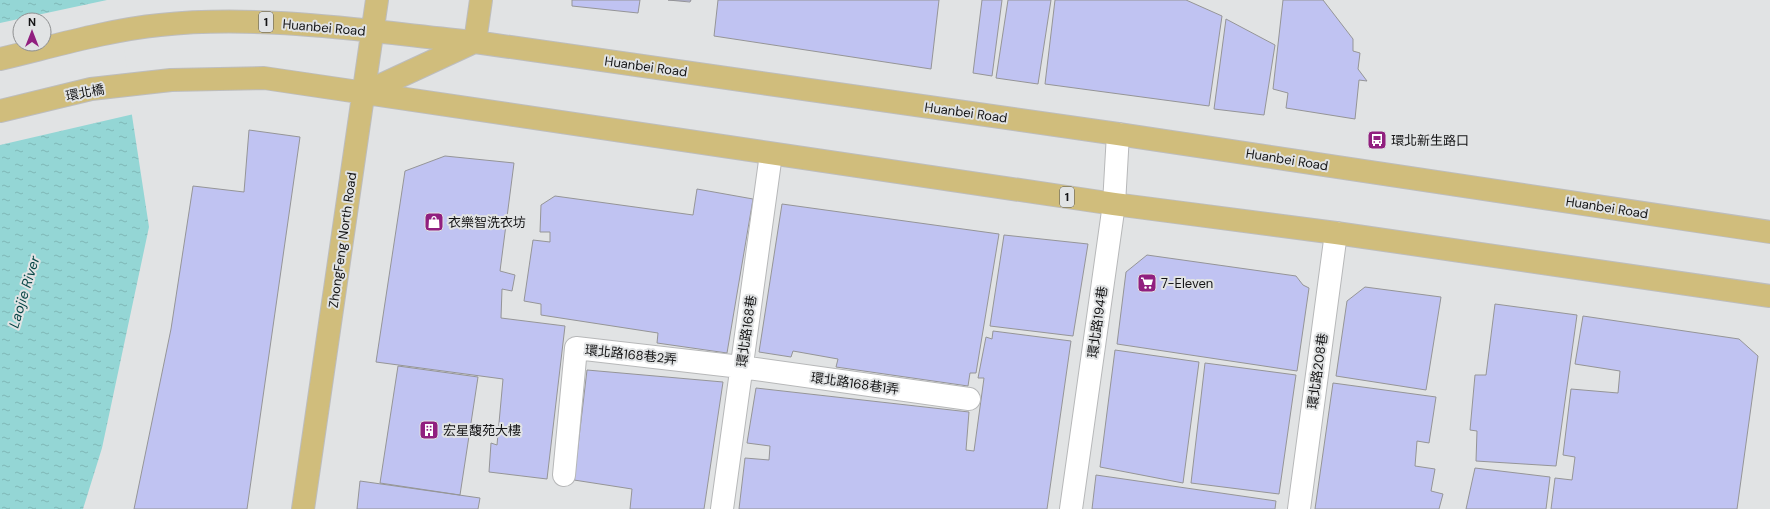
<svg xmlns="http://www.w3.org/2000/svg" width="1770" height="509" font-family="'DM Sans','Noto Sans TC',sans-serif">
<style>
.water{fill:url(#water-ripples);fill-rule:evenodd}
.pier{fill:#e1e3e4;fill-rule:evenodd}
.building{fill:#c0c3f2;stroke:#959597}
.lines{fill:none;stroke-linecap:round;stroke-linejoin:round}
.minor-casing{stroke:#b7b8b9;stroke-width:24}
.major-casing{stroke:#bdbdbd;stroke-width:24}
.minor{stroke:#fff;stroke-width:22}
.major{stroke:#d0bd7c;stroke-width:22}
.labels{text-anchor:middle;stroke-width:4;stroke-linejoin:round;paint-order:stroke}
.shield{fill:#e1e3e4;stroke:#525253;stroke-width:1}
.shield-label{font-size:12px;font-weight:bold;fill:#141415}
.street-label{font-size:13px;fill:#141415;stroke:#e1e3e4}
.poi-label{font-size:13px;fill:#141415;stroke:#e1e3e4;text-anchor:start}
.water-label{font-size:14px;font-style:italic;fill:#064545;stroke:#e1e3e4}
</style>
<defs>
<pattern id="water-ripples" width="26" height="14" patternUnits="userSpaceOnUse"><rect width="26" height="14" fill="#94d6d5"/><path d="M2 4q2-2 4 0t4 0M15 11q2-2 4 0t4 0" fill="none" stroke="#7fb7b6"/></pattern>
</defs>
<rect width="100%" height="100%" fill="#e1e3e4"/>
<path class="water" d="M 0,0 L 113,0 L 115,4 L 149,227 L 102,448 L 83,509 L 0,509 ZM 20,20 L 44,20 L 44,44 L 20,44 Z"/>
<path class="pier" d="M 107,0 L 115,0 L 117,3 L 134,114 L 0,145 L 0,23 ZM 20,20 L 44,20 L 44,44 L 20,44 Z"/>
<path class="building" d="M 572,0 L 640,0 L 638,13 L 572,6 Z
M 668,0 L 691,0 L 690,2 Z
M 718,0 L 939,0 L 931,69 L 714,36 Z
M 982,0 L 1002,0 L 992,76 L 973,73 Z
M 1008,0 L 1051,0 L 1038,84 L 996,78 Z
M 1055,0 L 1186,0 L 1222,16 L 1209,106 L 1045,84 Z
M 1283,0 L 1323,0 L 1353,39 L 1353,51 L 1360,53 L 1358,69 L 1367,81 L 1359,80 L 1355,119 L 1286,108 L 1288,93 L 1273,89 Z
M 1226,19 L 1275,45 L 1264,115 L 1214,109 Z
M 249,130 L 300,137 L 247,509 L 134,509 L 171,329 L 193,186 L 244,192 Z
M 445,156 L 514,163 L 500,271 L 515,275 L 512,291 L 502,289 L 501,318 L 565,326 L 547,479 L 489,472 L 491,443 L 497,445 L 503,379 L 376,362 L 405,171 Z
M 697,189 L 753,199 L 727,353 L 657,343 L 658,333 L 541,315 L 541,304 L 524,301 L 533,240 L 550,242 L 550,232 L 540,232 L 541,205 L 555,196 L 693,215 Z
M 782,204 L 999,234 L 976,373 L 970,373 L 968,386 L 836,367 L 838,359 L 793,351 L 791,357 L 759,352 Z
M 1004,235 L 1088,244 L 1073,336 L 990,326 Z
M 1147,255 L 1296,276 L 1303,285 L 1309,288 L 1297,371 L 1117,344 L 1126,272 Z
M 1365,287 L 1441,297 L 1426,390 L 1336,376 L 1347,301 Z
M 1495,304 L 1577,315 L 1556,466 L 1476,461 L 1477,431 L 1470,430 L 1475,375 L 1486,375 Z
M 1583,316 L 1739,339 L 1758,356 L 1737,509 L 1551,509 L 1555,478 L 1572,480 L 1575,457 L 1563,455 L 1571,389 L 1618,393 L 1620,371 L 1575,364 Z
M 993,331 L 1071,341 L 1047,509 L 739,509 L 745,458 L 769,460 L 770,446 L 747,443 L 756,388 L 969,412 L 966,450 L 974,451 L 984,378 L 978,378 L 986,337 L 992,339 Z
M 1115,350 L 1199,362 L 1183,483 L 1100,467 Z
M 1205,363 L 1296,375 L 1279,494 L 1191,483 Z
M 398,366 L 478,377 L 460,495 L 380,483 Z
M 587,370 L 723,382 L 704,509 L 630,509 L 632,489 L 574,480 Z
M 1333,383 L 1436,397 L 1429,443 L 1417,441 L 1415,466 L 1435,469 L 1431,491 L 1443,494 L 1439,509 L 1315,509 Z
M 1475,468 L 1550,477 L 1546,509 L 1466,509 Z
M 1096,475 L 1276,501 L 1275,509 L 1092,509 Z
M 360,481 L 480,498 L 478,509 L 357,509 Z"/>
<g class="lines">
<defs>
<path id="minor" d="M 564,475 L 576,348 L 741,367 L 969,399
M 722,509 L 771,154
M 1071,509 L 1114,204 L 1118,134
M 1299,509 L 1336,233"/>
<path id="major" d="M 475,42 L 481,0
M 0,59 C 51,47 108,30 160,25 C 262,14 373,32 475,42 L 1118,134 L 1770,232
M 364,93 L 474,42
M 0,111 L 91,89 L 171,80 L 264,78 L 1114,204 L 1336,233 L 1770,296
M 303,509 L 377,0"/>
</defs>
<use href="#minor" class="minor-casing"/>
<use href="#major" class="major-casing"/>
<use href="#minor" class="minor"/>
<use href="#major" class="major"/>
</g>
<defs>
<symbol id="bus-square" viewBox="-11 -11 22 22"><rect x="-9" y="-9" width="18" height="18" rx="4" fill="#911f7f" stroke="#e1e3e4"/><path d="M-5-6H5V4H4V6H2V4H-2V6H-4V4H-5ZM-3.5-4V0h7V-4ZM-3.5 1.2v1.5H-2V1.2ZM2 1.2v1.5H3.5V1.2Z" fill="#fff"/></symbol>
<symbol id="shop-square" viewBox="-11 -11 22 22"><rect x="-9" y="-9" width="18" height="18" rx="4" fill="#911f7f" stroke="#e1e3e4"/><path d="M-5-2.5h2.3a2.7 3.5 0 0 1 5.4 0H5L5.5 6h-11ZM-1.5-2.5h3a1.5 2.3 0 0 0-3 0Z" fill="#fff"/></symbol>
<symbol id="supermarket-square" viewBox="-11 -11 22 22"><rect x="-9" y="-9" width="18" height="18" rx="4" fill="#911f7f" stroke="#e1e3e4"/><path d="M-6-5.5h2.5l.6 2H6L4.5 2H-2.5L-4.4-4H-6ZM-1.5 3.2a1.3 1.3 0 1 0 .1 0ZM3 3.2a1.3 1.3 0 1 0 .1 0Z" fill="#fff"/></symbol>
<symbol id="building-square" viewBox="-11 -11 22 22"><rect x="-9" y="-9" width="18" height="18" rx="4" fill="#911f7f" stroke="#e1e3e4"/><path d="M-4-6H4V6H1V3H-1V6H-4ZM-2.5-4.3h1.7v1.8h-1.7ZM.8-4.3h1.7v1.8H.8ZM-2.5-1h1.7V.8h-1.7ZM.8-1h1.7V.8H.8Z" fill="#fff"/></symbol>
</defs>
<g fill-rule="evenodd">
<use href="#bus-square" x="1366" y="129" width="22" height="22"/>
<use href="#shop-square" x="423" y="211" width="22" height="22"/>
<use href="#supermarket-square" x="1136" y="272" width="22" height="22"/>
<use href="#building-square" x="418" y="419" width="22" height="22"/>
</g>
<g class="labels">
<g class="shield">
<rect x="259" y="12" width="14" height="20" rx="3"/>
<rect x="1060" y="187" width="14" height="20" rx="3"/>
</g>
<g class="shield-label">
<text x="266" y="26">1</text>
<text x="1067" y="201">1</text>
</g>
<g class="street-label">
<text transform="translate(324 27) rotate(5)" y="5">Huanbei Road</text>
<text transform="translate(646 66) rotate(8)" y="5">Huanbei Road</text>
<text transform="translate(85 92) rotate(-11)" y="5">環北橋</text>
<text transform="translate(966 112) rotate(8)" y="5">Huanbei Road</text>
<text transform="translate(1287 159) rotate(9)" y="5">Huanbei Road</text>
<text transform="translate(1607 207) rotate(9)" y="5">Huanbei Road</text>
<text transform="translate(342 240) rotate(-82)" y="5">ZhongFeng North Road</text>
<text transform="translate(1097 322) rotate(-82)" y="5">環北路194巷</text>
<text transform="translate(746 331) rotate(-82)" y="5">環北路168巷</text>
<text transform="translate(631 354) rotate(6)" y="5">環北路168巷2弄</text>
<text transform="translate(1317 371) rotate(-82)" y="5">環北路208巷</text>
<text transform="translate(855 383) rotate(8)" y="5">環北路168巷1弄</text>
</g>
<g class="poi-label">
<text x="1391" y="145">環北新生路口</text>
<text x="448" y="227">衣樂智洗衣坊</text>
<text x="1161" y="288">7-Eleven</text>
<text x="443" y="435">宏星馥苑大樓</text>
</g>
<g class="water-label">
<text transform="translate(24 292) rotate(-73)" y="5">Laojie River</text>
</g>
</g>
<g transform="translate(32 32)"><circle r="19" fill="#e1e3e4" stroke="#8f9091"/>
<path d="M0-3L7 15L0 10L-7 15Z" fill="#911f7f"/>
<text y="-6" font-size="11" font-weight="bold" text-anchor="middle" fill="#141415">N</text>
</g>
</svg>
